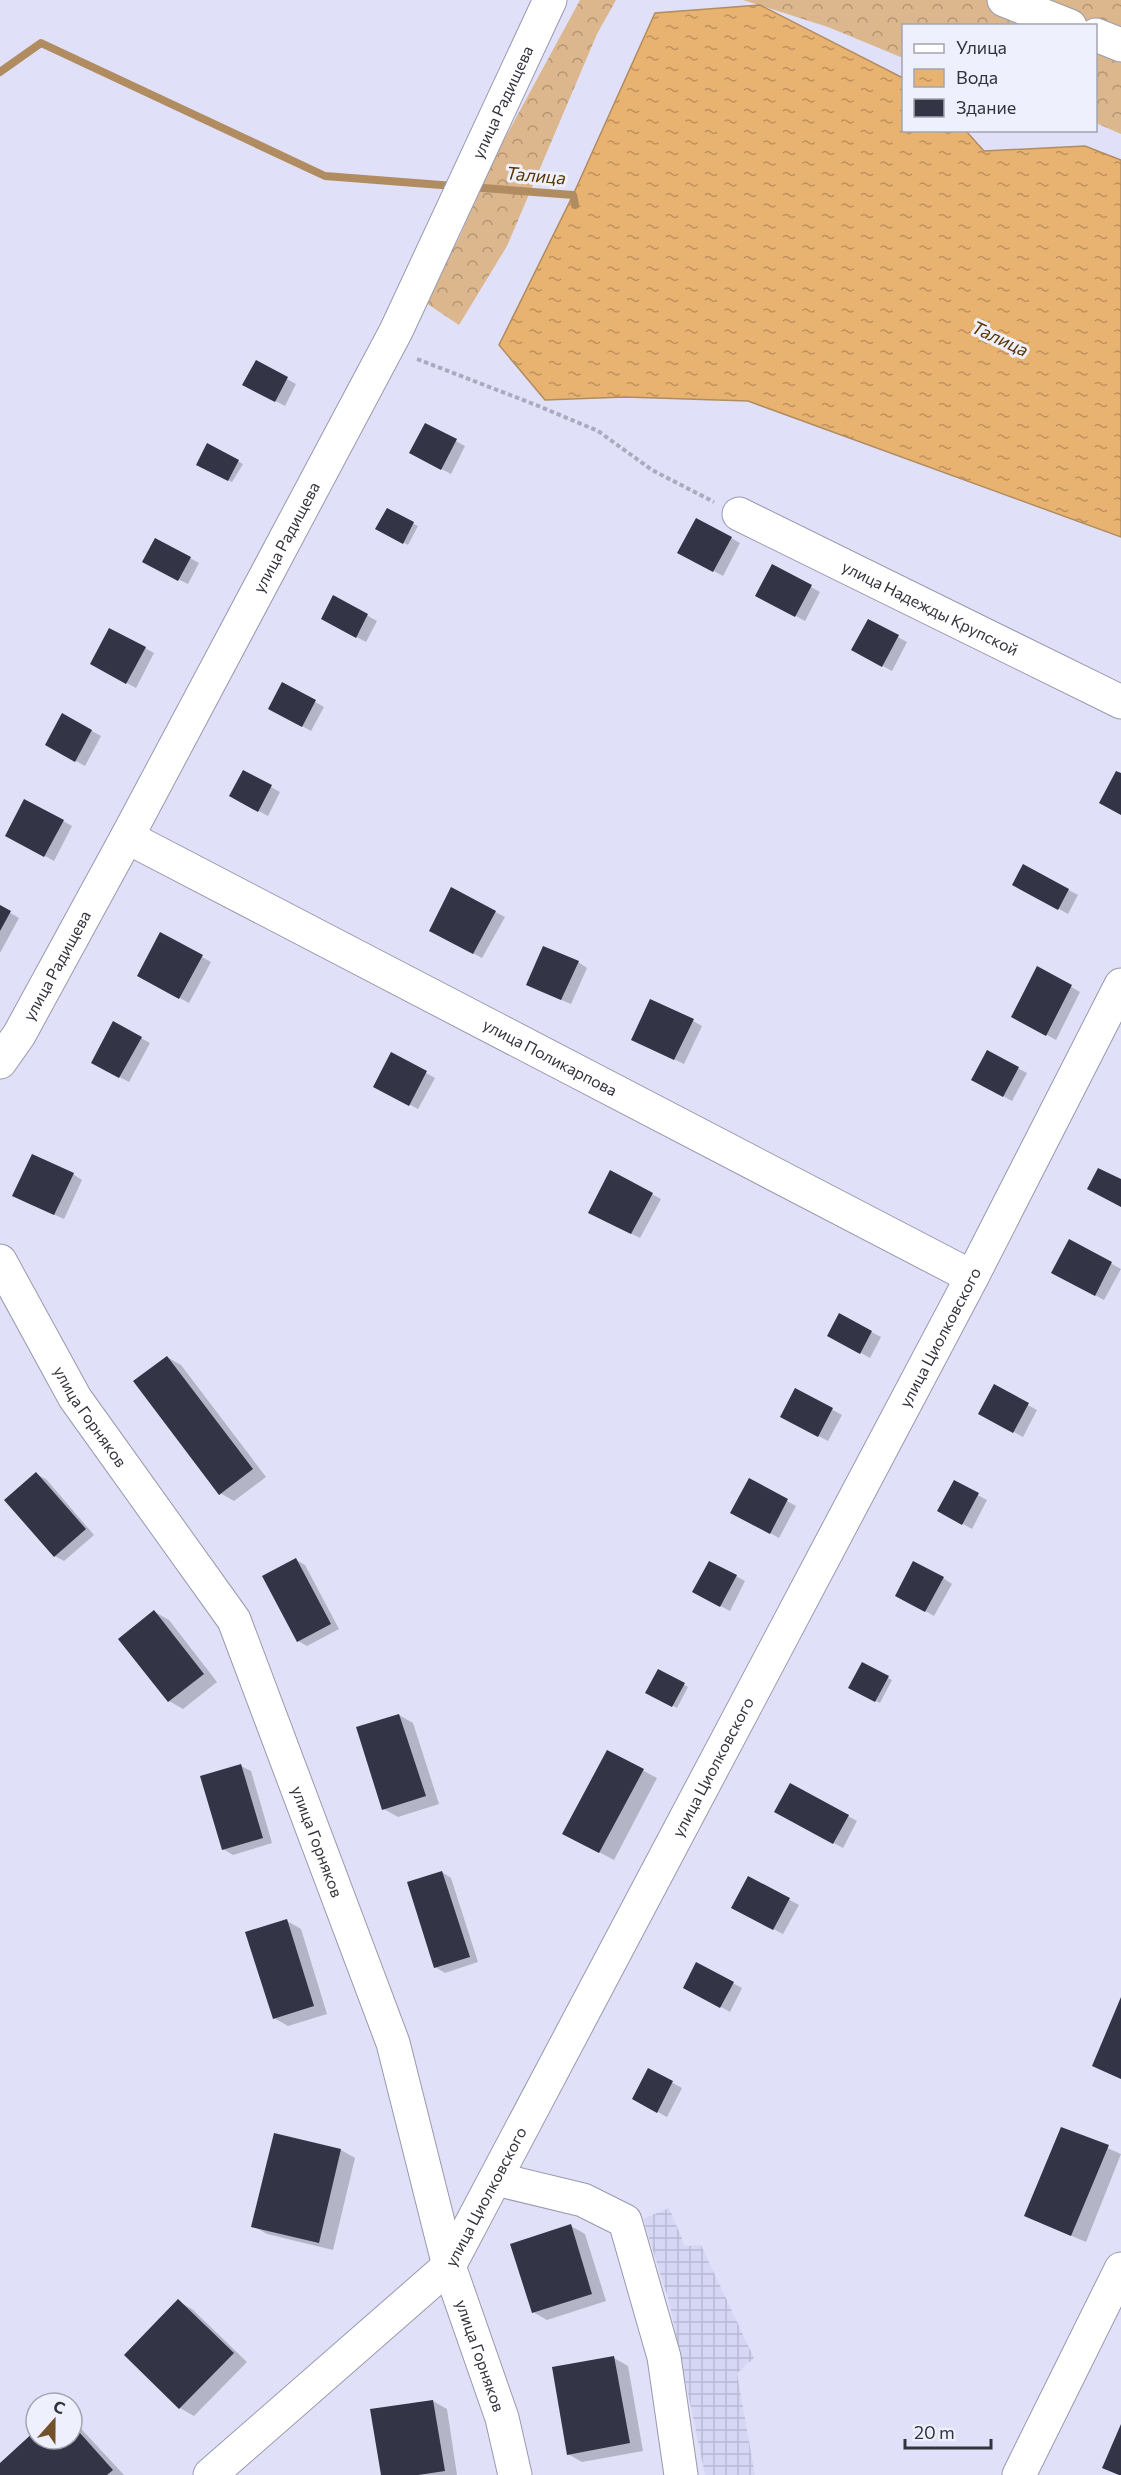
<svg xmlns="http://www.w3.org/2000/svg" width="1121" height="2475" font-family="Commissioner,sans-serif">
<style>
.industrial{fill:url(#industrial-grid)}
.forest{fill:url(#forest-crowns)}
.water{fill:url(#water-ripples);stroke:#b18c60;stroke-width:1.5}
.shadow{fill:#0003}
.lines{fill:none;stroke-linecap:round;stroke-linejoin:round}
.stream{stroke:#b18c60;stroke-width:8}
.building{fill:#333445}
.minor-casing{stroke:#9899ae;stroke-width:35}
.path{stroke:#aaabbe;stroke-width:4;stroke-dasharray:4.5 3;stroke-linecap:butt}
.minor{stroke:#fff;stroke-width:33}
.labels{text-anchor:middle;stroke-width:6;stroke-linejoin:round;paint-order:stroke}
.street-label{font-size:16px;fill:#32333c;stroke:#eff0fd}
.water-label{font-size:18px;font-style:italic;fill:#5a3700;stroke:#eff0fd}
</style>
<defs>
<pattern id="industrial-grid" width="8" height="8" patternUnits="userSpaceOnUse" patternTransform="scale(1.5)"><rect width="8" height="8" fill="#d6d7f5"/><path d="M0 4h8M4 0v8" fill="none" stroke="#b8b9d3"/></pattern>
<pattern id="forest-crowns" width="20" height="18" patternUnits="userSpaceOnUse" patternTransform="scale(1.5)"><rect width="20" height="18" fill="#dcb78d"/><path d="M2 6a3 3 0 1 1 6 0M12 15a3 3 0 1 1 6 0" fill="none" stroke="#b39574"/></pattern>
<pattern id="water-ripples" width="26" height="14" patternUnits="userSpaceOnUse" patternTransform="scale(1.5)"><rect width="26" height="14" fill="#e8b270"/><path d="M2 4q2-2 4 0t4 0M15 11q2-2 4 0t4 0" fill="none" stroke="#bd915d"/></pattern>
</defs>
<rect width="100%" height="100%" fill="#e0e1f8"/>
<path class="industrial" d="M 669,2208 L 685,2246 L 701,2245 L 754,2358 L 737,2373 L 755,2475 L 705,2475 L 669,2301 L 643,2219 Z"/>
<path class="forest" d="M 580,0 L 616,0 L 597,34 L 507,246 L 459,325 L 423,301 L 458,240 L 498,151 Z
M 743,0 L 1121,0 L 1121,134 L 1096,123 L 1096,26 L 904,26 L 903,58 L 828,27 Z"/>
<path class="water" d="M 760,5 L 903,78 L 904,130 L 966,131 L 984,151 L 1085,146 L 1121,160 L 1121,537 L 748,401 L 625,397 L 545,400 L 499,345 L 573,195 L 655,13 Z"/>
<path class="shadow" d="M 256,362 L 296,384 L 285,406 L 253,389 Z
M 426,425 L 465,446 L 451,474 L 411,453 Z
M 208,445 L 243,464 L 232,482 L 198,464 Z
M 387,510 L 418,526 L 408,545 L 377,528 Z
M 731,538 L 740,543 L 723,576 L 679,552 Z
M 190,558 L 199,563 L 188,584 L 153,567 Z
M 773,566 L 820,592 L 805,621 L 758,595 Z
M 334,597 L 377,621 L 366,642 L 332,624 Z
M 868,621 L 907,642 L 892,671 L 853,650 Z
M 145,648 L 154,653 L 136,688 L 92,664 Z
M 283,684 L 324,707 L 311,731 L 270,708 Z
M 63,715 L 101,736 L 85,766 L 47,745 Z
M 244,772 L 280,792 L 268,816 L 231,796 Z
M 63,821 L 72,826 L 54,861 L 7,835 Z
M 1023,866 L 1078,895 L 1068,914 L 1014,884 Z
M 452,889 L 505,917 L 482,958 L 440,936 Z
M 0,907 L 19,918 L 0,953 Z
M 161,934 L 211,962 L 189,1003 L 148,981 Z
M 578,962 L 587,968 L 571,1004 L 537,990 Z
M 1038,968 L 1080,992 L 1056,1040 L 1013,1016 Z
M 693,1021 L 702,1026 L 684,1064 L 642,1044 Z
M 141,1038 L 150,1043 L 129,1082 L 102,1068 Z
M 987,1052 L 1027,1073 L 1012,1101 L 973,1079 Z
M 392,1054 L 435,1078 L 418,1109 L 384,1091 Z
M 73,1174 L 82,1180 L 64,1219 L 23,1201 Z
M 652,1194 L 661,1199 L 640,1238 L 599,1218 Z
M 1070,1241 L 1121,1269 L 1104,1300 L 1053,1272 Z
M 839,1315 L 881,1337 L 870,1358 L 829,1335 Z
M 167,1357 L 181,1365 L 266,1477 L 234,1501 L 220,1493 Z
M 994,1387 L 1037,1410 L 1023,1437 L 980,1414 Z
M 796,1390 L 842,1415 L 828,1441 L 782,1417 Z
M 36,1474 L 46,1479 L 94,1535 L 64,1561 L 55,1556 Z
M 749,1480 L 796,1506 L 779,1538 L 741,1517 Z
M 954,1482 L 987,1500 L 972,1529 L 939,1511 Z
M 296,1560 L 305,1565 L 339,1629 L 307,1646 L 298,1641 Z
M 736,1576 L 745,1581 L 730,1611 L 694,1592 Z
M 943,1578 L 952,1584 L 934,1616 L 897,1595 Z
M 155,1612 L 169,1620 L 217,1682 L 183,1709 L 169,1701 Z
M 863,1664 L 892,1680 L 880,1703 L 850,1688 Z
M 659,1671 L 688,1687 L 677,1708 L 647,1692 Z
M 399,1715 L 413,1723 L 439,1804 L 398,1817 L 384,1809 Z
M 608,1752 L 657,1778 L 614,1860 L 578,1841 Z
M 241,1766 L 251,1771 L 272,1843 L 233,1855 L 223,1849 Z
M 776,1812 L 848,1816 L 857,1821 L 843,1848 Z
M 442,1872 L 451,1878 L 478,1962 L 445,1973 L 435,1967 Z
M 749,1878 L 799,1905 L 783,1934 L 742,1913 Z
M 287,1921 L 301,1929 L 327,2014 L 288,2026 L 274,2018 Z
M 697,1964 L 742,1988 L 730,2012 L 685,1987 Z
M 649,2070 L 682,2088 L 667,2117 L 643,2104 Z
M 1062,2128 L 1121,2154 L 1086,2242 L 1025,2216 Z
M 341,2150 L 355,2158 L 333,2250 L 267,2234 L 253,2226 Z
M 571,2226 L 585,2234 L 606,2301 L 547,2320 L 533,2312 Z
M 178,2301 L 192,2309 L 247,2362 L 194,2416 L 180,2408 Z
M 614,2358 L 628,2366 L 643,2451 L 582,2462 L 568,2454 Z
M 433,2401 L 447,2409 L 457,2475 L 382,2475 Z
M 72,2419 L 124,2475 L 0,2475 L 0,2465 L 36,2432 L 36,2439 L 72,2439 Z"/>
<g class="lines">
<path class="stream" d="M 0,72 L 41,43 L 325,176 L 454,186
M 470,187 L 573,195 L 575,205"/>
</g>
<path class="building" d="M 256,360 L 288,377 L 275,402 L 242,385 Z
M 425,423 L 457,439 L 441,470 L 409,453 Z
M 207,443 L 239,460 L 228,481 L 196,465 Z
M 387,508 L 414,522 L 403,544 L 375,529 Z
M 696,518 L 732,537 L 713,572 L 677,553 Z
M 155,538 L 191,557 L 178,581 L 142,562 Z
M 772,564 L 812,585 L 795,617 L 755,596 Z
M 333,595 L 368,614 L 356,638 L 321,619 Z
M 868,619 L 899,635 L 882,667 L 851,650 Z
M 109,628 L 146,647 L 126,684 L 90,664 Z
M 282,682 L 316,700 L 302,727 L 268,709 Z
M 62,713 L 92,730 L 75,762 L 45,745 Z
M 243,770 L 272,785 L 258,812 L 229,796 Z
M 1116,771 L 1121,773 L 1121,815 L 1099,803 Z
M 24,799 L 64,820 L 44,857 L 5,836 Z
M 1023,864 L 1069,889 L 1058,910 L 1012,885 Z
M 451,887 L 496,911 L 473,954 L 429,931 Z
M 0,905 L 11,911 L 0,931 Z
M 160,932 L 203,955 L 179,999 L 137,976 Z
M 543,946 L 579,961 L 561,1000 L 526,985 Z
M 1037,966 L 1072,985 L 1046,1036 L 1011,1017 Z
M 650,999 L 694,1019 L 674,1060 L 631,1040 Z
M 113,1021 L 142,1037 L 119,1078 L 91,1063 Z
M 987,1050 L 1019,1067 L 1003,1097 L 971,1080 Z
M 391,1052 L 427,1071 L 409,1106 L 373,1087 Z
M 32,1154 L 74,1173 L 54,1215 L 12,1196 Z
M 1098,1168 L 1121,1179 L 1121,1207 L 1087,1189 Z
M 610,1170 L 653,1193 L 631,1234 L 588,1213 Z
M 1069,1239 L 1112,1262 L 1095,1296 L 1051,1273 Z
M 839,1313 L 872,1331 L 860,1354 L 827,1336 Z
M 167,1356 L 253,1469 L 219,1495 L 133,1381 Z
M 994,1384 L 1029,1403 L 1013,1433 L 978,1414 Z
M 795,1388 L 833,1408 L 818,1437 L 780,1417 Z
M 36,1472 L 86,1529 L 54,1557 L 4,1500 Z
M 749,1478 L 788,1499 L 770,1534 L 730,1513 Z
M 954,1480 L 979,1493 L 962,1525 L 937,1511 Z
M 296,1558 L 331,1624 L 297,1642 L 262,1576 Z
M 709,1561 L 737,1575 L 720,1607 L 692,1592 Z
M 913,1561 L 944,1577 L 925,1612 L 895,1596 Z
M 154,1610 L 204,1674 L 168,1702 L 118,1639 Z
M 862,1662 L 889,1676 L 875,1702 L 848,1688 Z
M 658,1669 L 685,1683 L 672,1707 L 645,1693 Z
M 399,1714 L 426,1796 L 382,1810 L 356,1727 Z
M 607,1750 L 644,1769 L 599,1853 L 562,1834 Z
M 241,1764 L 263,1838 L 222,1850 L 200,1776 Z
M 790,1783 L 849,1815 L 833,1844 L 774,1812 Z
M 442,1871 L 470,1957 L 434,1968 L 407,1882 Z
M 748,1876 L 790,1898 L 773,1930 L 731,1908 Z
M 287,1919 L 314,2006 L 273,2019 L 245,1932 Z
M 696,1962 L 734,1982 L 720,2008 L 683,1988 Z
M 1121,1997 L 1121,2079 L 1092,2066 Z
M 648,2068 L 673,2081 L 657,2113 L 632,2099 Z
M 1061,2127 L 1109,2145 L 1071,2236 L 1024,2216 Z
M 274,2133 L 341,2149 L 319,2243 L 251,2227 Z
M 571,2224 L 592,2294 L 532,2313 L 510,2244 Z
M 178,2299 L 234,2353 L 179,2409 L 124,2355 Z
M 614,2356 L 630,2443 L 567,2455 L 552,2367 Z
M 433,2400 L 445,2471 L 418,2475 L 381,2475 L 370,2409 Z
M 72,2424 L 113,2470 L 107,2475 L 0,2475 L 0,2463 L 36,2430 L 36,2439 L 72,2439 Z
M 1121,2424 L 1121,2475 L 1119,2475 L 1102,2468 Z"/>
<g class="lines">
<defs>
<g id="minor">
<path d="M 1004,0 L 1070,26"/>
<path d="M 1096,35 L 1121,45"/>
<path id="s1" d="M 739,514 L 1121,702"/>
<path id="s2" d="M 127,837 L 972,1277"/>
<path id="s3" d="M 0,1062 L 19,1035 L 127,837 L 396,331 L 550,0"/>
<path id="s4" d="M 0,1261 L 75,1398 L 234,1620 L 393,2043 L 449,2266 L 502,2418 L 515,2475"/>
<path d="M 496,2179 L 583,2200 L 625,2221 L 664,2357 L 681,2475"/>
<path id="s5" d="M 210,2475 L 449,2266 L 972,1277 L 1121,985"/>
<path d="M 1019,2475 L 1121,2269"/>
</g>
</defs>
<use href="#minor" class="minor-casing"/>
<path class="path" d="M 417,359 L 536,405 L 598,431 L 652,470 L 714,502"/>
<use href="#minor" class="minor"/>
</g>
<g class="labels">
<g class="street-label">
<text dy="6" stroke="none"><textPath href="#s3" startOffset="1084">улица Радищева</textPath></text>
<text dy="6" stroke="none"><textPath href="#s3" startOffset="598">улица Радищева</textPath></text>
<text dy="6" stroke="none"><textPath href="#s1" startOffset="213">улица Надежды Крупской</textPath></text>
<text dy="6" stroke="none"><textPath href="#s3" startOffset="112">улица Радищева</textPath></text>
<text dy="6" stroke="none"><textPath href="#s2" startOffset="477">улица Поликарпова</textPath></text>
<text dy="6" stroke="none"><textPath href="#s5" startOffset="1368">улица Циолковского</textPath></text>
<text dy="6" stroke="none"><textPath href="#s4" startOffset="180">улица Горняков</textPath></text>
<text dy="6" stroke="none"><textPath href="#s5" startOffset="882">улица Циолковского</textPath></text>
<text dy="6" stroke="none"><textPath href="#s4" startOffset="666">улица Горняков</textPath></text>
<text dy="6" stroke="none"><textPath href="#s5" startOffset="396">улица Циолковского</textPath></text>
<text dy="6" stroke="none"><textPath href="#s4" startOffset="1206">улица Горняков</textPath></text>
</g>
<g class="water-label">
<text transform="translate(536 176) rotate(5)" y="6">Талица</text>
<text transform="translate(1000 339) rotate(25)" y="6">Талица</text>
</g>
</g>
<rect x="902" y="24" width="195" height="108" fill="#eff0fd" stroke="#a3a4b0" stroke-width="1.5"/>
<rect x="914" y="44" width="30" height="9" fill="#ffffff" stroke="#a3a4b0" stroke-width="1.5"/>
<text x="956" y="54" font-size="18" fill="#32333c">Улица</text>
<rect x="914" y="69" width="30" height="18" fill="url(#water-ripples)" stroke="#a3a4b0" stroke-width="1.5"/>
<text x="956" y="84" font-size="18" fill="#32333c">Вода</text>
<rect x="914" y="99" width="30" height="18" fill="#333445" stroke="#a3a4b0" stroke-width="1.5"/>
<text x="956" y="114" font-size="18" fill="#32333c">Здание</text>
<g transform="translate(54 2421) rotate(21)"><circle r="28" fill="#eff0fd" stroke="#a3a4b0" stroke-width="1.5"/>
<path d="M0-4.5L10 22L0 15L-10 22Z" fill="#735229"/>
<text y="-9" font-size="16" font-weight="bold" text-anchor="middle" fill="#32333c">С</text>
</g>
<path d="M905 2439v9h86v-9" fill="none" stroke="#32333c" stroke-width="3"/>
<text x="914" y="2439" font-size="18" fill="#32333c" stroke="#eff0fd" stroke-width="4.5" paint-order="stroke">20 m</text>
</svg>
